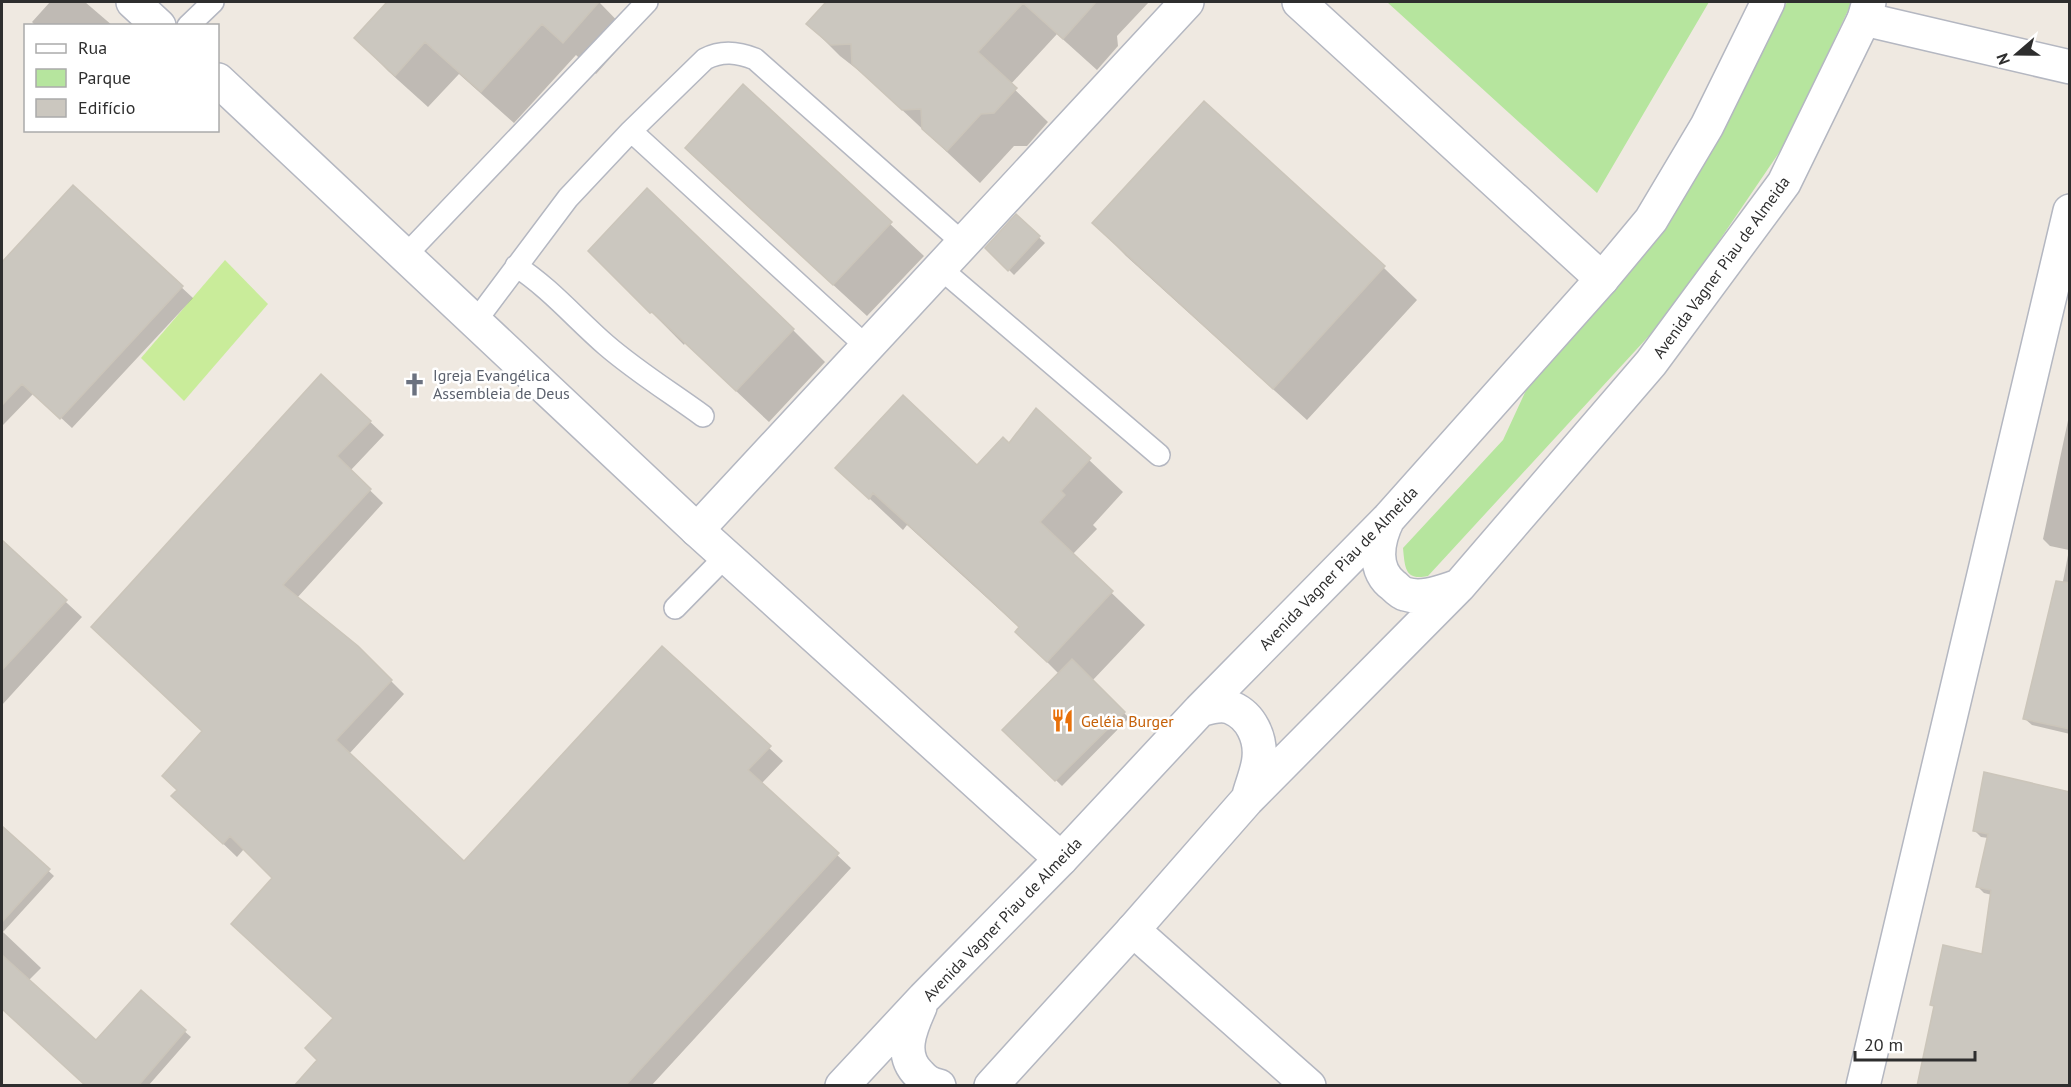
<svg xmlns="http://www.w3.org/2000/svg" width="2071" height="1087" font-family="'PT Sans',sans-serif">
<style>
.green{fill:#b6e59e}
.pitch{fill:#c9ec9a}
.shadow{fill:#0003}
.building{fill:#cbc7bf;stroke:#cbc5ba;stroke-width:1.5}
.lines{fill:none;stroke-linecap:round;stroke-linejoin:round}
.service-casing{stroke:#b4b7c1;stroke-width:24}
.minor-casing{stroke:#b4b7c1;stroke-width:36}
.tertiary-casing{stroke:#b4b7c1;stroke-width:36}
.secondary-casing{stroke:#b4b7c1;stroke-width:36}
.service{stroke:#fff;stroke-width:21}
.minor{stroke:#fff;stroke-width:33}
.tertiary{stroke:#fff;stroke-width:33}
.secondary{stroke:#fff;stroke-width:33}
.labels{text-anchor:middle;stroke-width:5;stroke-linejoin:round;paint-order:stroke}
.street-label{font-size:16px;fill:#2e2e2e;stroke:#fff}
.worship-label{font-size:16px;fill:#5b616d;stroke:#fff;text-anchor:start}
.food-label{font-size:16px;fill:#c56008;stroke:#fff;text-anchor:start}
</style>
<rect width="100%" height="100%" fill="#efe9e1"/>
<path class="green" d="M 1387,2 L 1709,2 L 1597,193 Z
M 1787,2 L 1852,2 L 1785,144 L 1670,313 L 1428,576 C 1405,581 1405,568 1403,548 L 1503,440 L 1528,386 L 1735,105 Z"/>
<path class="pitch" d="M 225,260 L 268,304 L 184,401 L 141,358 Z"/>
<path class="shadow" d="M 50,2 L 85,2 L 113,26 L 36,26 L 32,22 Z
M 389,2 L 599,2 L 631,35 L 596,74 L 576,55 L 514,123 L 459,74 L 428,107 L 388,71 L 356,38 Z
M 828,2 L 1149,2 L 1117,36 L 1118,46 L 1097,70 L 1057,34 L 1010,85 L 1048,122 L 1027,146 L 1014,146 L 980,183 L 867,77 L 840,56 L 808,24 Z
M 744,86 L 924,256 L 867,316 L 719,180 Z
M 1204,103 L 1384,268 L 1417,300 L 1307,420 L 1126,256 L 1094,223 Z
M 73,187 L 193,298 L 72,428 L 34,393 L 3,425 L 2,424 L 2,265 Z
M 1016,216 L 1045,243 L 1014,275 L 987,248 Z
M 591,251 L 793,330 L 825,362 L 769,422 L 685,343 L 684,345 Z
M 322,376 L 384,435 L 350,471 L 383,503 L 297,598 L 357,647 L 404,694 L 349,754 L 464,863 L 662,648 L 783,761 L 761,784 L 851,868 L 651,1086 L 296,1086 L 319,1061 L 335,1018 L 274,878 L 244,849 L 237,857 L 187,809 L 179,790 L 204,731 Z
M 1036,410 L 1123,492 L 1093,525 L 1097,529 L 1072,555 L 1145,625 L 1092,681 L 1129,718 L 1062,786 L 1004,730 L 1059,674 L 1017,632 L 1020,628 L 907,525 L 903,530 L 837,468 L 977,467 L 1009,445 Z
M 2070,411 L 2070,734 L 2032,725 L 2025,719 L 2058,607 L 2069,550 L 2050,546 L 2043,539 Z
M 11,551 L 82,617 L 2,705 L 2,562 Z
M 2070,793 L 2070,1086 L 1932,1005 L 1984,956 L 1992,895 L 1984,893 L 1977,886 L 1988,838 L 1981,837 L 1974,830 Z
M 2,828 L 54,876 L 3,932 L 41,968 L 28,981 L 96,1042 L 141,993 L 191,1037 L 148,1086 L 87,1086 L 2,1008 Z"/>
<path class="building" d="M 387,2 L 599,2 L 563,43 L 542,24 L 481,92 L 425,42 L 395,76 L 354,38 Z
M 826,2 L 1096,2 L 1063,39 L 1023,3 L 978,52 L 1017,88 L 994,113 L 981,114 L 947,151 L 922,129 L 921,109 L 902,110 L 852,64 L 851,44 L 831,45 L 806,24 Z
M 743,84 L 892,222 L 833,285 L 685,148 Z
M 1204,101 L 1385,266 L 1273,389 L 1092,223 Z
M 73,185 L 183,286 L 60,419 L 22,384 L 2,405 L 2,262 Z
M 647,188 L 794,329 L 736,391 L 652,312 L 650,313 L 588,251 Z
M 1016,214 L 1040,236 L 1008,271 L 985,248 Z
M 321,374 L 371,421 L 337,456 L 371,489 L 283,585 L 358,646 L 392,680 L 336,740 L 464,861 L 662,646 L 771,746 L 748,770 L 839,853 L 625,1086 L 294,1086 L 317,1060 L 305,1048 L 333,1018 L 231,924 L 272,878 L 230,836 L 223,844 L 171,796 L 177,790 L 162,776 L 202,731 L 91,627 Z
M 903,395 L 977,465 L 1003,437 L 1009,443 L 1036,408 L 1091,458 L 1061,491 L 1065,495 L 1040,522 L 1113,591 L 1047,662 L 1015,632 L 1019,627 L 965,576 L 873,493 L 869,499 L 835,468 Z
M 2,540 L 67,600 L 2,670 Z
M 2056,581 L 2070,583 L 2070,729 L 2023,719 Z
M 1072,659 L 1125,712 L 1055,781 L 1002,730 Z
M 1984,772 L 2070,792 L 2070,1086 L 1917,1086 L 1934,1006 L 1930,1005 L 1943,945 L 1982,954 L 1991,890 L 1976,887 L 1988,834 L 1973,831 Z
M 2,826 L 50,869 L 2,922 Z
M 2,955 L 96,1040 L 141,990 L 186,1030 L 138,1086 L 86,1086 L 2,1009 Z"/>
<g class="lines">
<defs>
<path id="service" d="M 188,26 L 213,2
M 631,131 L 867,347
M 405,256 L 647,2
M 516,266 C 550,288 576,319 606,345 C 636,371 670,392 703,416
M 940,268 L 1159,455
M 475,322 L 568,198 L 631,131 L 705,59 C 722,50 738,52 755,59 L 963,243
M 675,608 L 726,556"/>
<path id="minor" d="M 1299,2 L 1602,279
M 1864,19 L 2070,67
M 697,530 L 1187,2
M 1863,1086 L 2070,211"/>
<path id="tertiary" d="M 133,2 L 159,26
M 218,80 L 697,530 L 1061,859
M 1133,930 L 1309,1086"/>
<path id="secondary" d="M 1388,519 C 1377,541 1372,570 1394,586 C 1397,589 1401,593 1405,594 C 1423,600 1443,591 1459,586
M 1200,710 C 1210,707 1222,703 1232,708 C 1251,716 1261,738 1259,758 C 1258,771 1251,786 1248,799
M 920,1007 C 910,1029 899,1055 919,1074 C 925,1081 930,1084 939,1086
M 842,1086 L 924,998 L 1061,859 L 1200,710 L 1389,518 L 1602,279 L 1651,220 L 1707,126 L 1768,2
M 991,1086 L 1133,930 L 1247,800 L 1459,586 L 1651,363 L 1784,183 L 1864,19 L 1869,2"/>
</defs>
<use href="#service" class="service-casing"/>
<use href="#minor" class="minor-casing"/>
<use href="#tertiary" class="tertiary-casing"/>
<use href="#secondary" class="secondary-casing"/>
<use href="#service" class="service"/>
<use href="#minor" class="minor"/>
<use href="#tertiary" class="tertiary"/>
<use href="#secondary" class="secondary"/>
</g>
<defs>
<symbol id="church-bare" viewBox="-9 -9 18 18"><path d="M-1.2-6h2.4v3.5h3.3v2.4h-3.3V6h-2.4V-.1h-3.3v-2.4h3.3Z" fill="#6b7280" stroke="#fff" stroke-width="2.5" paint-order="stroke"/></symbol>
<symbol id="restaurant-bare" viewBox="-9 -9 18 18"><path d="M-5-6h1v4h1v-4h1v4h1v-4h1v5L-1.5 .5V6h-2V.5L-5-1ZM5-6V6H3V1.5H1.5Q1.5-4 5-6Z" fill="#e8710a" stroke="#fff" stroke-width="2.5" paint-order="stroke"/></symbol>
</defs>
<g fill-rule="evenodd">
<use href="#church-bare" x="398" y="368" width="33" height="33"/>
<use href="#restaurant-bare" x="1046" y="704" width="33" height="33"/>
</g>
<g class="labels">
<g class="street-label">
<text transform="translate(1721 267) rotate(-54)" y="6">Avenida Vagner Piau de Almeida</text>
<text transform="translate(1338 568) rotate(-46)" y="6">Avenida Vagner Piau de Almeida</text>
<text transform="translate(1002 919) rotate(-46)" y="6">Avenida Vagner Piau de Almeida</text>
</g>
<g class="worship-label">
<text x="433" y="381">Igreja Evangélica<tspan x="433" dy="18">Assembleia de Deus</tspan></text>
</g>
<g class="food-label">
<text x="1081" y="727">Geléia Burger</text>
</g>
</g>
<rect width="2071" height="1087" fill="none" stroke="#2e2e2e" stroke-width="6"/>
<rect x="24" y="24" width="195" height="108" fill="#ffffff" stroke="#ababab" stroke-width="1.5"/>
<rect x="36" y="44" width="30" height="9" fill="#ffffff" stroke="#ababab" stroke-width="1.5"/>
<text x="78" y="54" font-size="18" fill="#2e2e2e">Rua</text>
<rect x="36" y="69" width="30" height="18" fill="#b6e59e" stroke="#ababab" stroke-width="1.5"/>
<text x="78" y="84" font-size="18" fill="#2e2e2e">Parque</text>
<rect x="36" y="99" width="30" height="18" fill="#cbc7bf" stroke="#ababab" stroke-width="1.5"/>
<text x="78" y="114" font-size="18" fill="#2e2e2e">Edifício</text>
<g transform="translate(2017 54) rotate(250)" stroke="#ffffff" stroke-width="4.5" paint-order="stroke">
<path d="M0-4.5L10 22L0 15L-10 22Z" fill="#2e2e2e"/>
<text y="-9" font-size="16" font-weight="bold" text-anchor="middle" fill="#2e2e2e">N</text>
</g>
<path d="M1855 1051v9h120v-9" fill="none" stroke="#2e2e2e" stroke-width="3"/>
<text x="1864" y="1051" font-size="18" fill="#2e2e2e" stroke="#ffffff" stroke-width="4.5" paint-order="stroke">20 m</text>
</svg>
